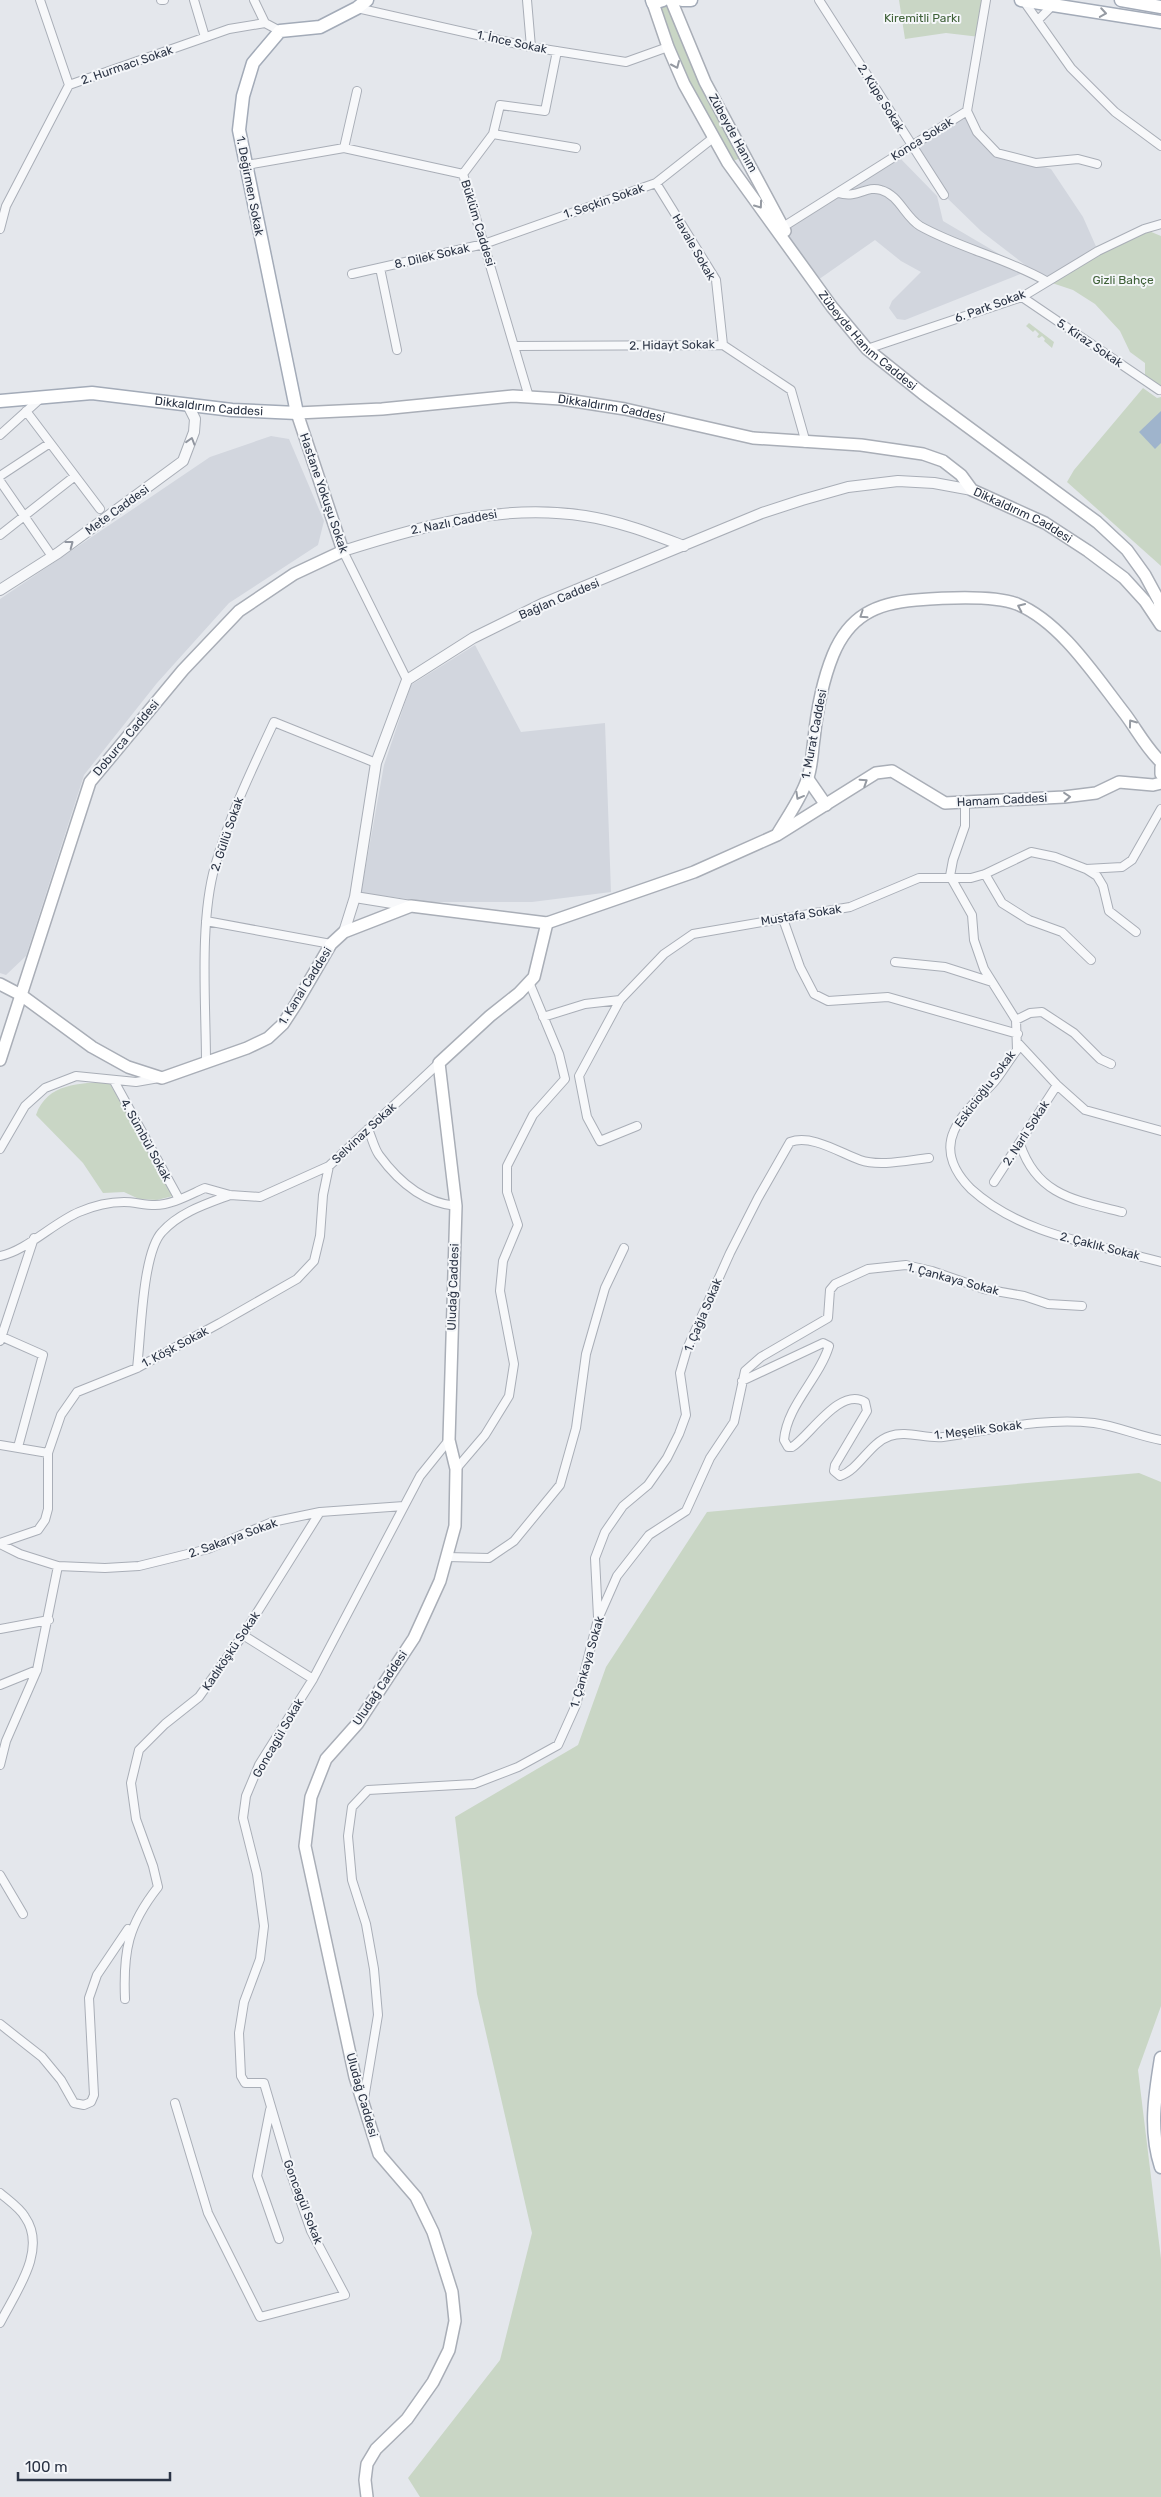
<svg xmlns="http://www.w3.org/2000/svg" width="1161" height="2497" font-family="Rubik,sans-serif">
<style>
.built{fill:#d2d6de}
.green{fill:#c9d6c5}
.water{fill:#9fb4cc}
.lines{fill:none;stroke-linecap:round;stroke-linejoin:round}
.minor-casing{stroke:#a9aeb7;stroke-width:10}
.tertiary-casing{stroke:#a9aeb7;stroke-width:12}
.secondary-casing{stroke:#a9aeb7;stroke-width:14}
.primary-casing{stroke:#a3abb8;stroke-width:15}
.minor{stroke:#f7f8fa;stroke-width:8}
.tertiary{stroke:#f7f8fa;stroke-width:10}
.secondary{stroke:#fff;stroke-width:11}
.primary{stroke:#fff;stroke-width:12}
.oneway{stroke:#959aa2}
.oneway2{stroke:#9196a0}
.labels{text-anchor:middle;stroke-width:4;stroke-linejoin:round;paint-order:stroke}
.park-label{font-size:12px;fill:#3f6138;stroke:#f4f6f9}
.street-label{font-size:12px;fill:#2b3445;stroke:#f4f6f9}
</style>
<rect width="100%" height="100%" fill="#e4e7ec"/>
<path class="built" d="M 967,111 L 977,132 L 997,153 L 1051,169 L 1083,217 L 1098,251 L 1046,281 L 981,231 L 944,195 L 911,146 Z
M 897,155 L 937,196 L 943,221 L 1028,271 L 905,320 L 897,319 L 889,308 L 892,301 L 921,272 L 901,261 L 875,240 L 815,282 L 802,264 L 783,227 Z
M 271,436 L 289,439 L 324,521 L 318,545 L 229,603 L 157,683 L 84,775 L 26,956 L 6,975 L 0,973 L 0,599 L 210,457 Z
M 475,645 L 521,732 L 605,723 L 611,892 L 532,902 L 431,902 L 361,893 L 384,765 L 411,685 Z"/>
<path class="green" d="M 652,0 L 671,0 L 746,156 L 728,163 L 706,125 Z
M 899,0 L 986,0 L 980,37 L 946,33 L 905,39 Z
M 1144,229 L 1161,236 L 1161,390 L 1145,381 L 1145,363 L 1130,352 L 1120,331 L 1095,304 L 1073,290 L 1046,281 Z
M 1029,323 L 1054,342 L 1052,348 L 1044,341 L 1045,339 L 1042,336 L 1039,338 L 1037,337 L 1039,334 L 1035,330 L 1033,332 L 1026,326 Z
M 1143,388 L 1157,398 L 1161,397 L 1161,566 L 1067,482 L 1074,470 Z
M 109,1082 L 173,1196 L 157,1200 L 139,1199 L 124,1192 L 103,1193 L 83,1163 L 36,1115 C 47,1083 80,1083 109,1082 Z
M 1139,1473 L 1161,1482 L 1161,2006 L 1138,2070 L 1161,2259 L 1161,2497 L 420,2497 L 408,2478 L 500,2360 L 532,2233 L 477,1994 L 455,1817 L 578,1745 L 606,1667 L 707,1512 Z"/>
<path class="water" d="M 1161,411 L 1161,443 L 1155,449 L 1139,432 Z"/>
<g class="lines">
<defs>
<path id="minor" d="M 40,0 L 69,85
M 161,0 L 164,0
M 194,0 L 205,37
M 254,0 L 265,23
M 527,0 L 531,47
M 819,0 L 944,195
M 1023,0 L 1071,68 L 1115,112 L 1161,146
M 357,8 L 531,47 L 626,62 L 668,47
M 1038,20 L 1054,4
M 967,111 L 977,132 L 997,153 L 1036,163 L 1078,159 L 1097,164
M 493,134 L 576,148
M 344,148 L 357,91
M 247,165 L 344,148 L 463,174 L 529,397
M 463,174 L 493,134 L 500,105 L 545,111 L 557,51
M 656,183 L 716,280 L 723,345
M 838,193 C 859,199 865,185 881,190 C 899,195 905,217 920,226 C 959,248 1006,258 1046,281
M 783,227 L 967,111 L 986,0
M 0,229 L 6,206 L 69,85 L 229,29 L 265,23 L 280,31
M 380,268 L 397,350
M 352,274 L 484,244 L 656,183 L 713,138
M 1022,297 L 1159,390
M 514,346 L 723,345 L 791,390 L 806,443
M 867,349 L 1022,297 L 1098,251 L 1144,229 L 1161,224
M 26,411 L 100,509
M 0,435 L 41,398
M 0,476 L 50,443
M 0,481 L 49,552
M 0,535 L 75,476
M 343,551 L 407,680
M 965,802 L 965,826 L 953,860 L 950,876 L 972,915 L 974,940 L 984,969 L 1016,1020 L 1017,1050 C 1009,1060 1003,1071 995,1081 C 981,1097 962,1112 954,1131 C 944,1153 956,1174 971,1189 C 1023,1236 1096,1244 1161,1262
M 1086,869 L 1097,876 L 1103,886 L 1109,911 L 1136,932
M 985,874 L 1002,903 L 1029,920 L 1062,932 L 1091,960
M 783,919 L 800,967 L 814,994 L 828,1001 L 888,997 L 1018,1034
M 206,921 L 331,944
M 895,962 L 945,967 L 992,982
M 620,1000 L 579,1076 L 587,1117 L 600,1141 L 637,1126
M 543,1017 L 585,1004 L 620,1000 L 664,954 L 693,934 L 850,907 L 919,878 L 971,878 L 985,874 L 1031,852 L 1055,857 L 1086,869 L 1122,867 L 1132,860 L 1161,809
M 1016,1020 L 1030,1013 L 1042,1012 L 1074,1033 L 1100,1059 L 1111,1064
M 1017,1042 L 1057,1085 L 1085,1110 L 1161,1131
M 206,1063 C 206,1004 199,922 215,866 C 229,817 252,769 274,722 L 376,763
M 114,1081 L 179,1199
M 368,1129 C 372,1138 374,1148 379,1155 C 398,1181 424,1203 456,1206
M 1020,1144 C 1037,1195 1074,1200 1122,1212
M 0,1149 L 25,1106 L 45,1088 L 76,1076 L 136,1082 L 159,1078
M 994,1182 L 1057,1085
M 0,1256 C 26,1251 53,1223 79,1212 C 93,1206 109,1202 124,1202 C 134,1202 144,1205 155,1205 C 172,1205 189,1195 205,1188 L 230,1195 L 260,1197 L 329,1166 L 439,1063
M 0,1336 L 43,1355 L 18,1447
M 0,1341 L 34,1238
M 137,1368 C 141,1337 142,1253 162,1232 C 180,1212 206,1204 230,1195
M 742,1381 L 823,1343 L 829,1346 C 819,1379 787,1405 784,1440 L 788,1447 L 792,1447 C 809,1437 840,1386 865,1402 L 867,1411 L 835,1465 L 834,1471 L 840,1476 C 860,1469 869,1443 890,1436 C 906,1430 926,1439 943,1437 C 993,1430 1044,1417 1094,1423 C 1117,1426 1138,1436 1161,1440
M 0,1445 L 48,1453
M 456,1469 L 485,1435 L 509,1396 L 514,1364 L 500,1291 L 503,1261 L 518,1225 L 507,1192 L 507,1166 L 533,1115 L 565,1079 L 559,1054 L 529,982
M 0,1543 L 38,1530 L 45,1520 L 48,1509 L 48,1453 L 61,1415 L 77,1392 L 137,1368 L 220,1323 L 297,1279 L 314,1261 L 320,1236 L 323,1195 L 329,1166
M 0,1544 L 20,1554 L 58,1566 L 105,1568 L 139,1566 L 208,1549 L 272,1522 L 320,1512
M 447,1557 L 489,1558 L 514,1541 L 560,1485 L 576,1428 L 586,1354 L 605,1288 L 624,1248
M 598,1617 L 595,1558 L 605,1532 L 623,1506 L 648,1485 L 667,1458 L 679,1434 L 686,1415 L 680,1373 L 687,1349 L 730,1253 L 758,1198 L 790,1142 C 812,1134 840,1153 860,1160 C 880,1167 909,1160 929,1158
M 0,1629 L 49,1620
M 243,1635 L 313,1679
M 0,1685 L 37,1670
M 0,1765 L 6,1741 L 37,1670 L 58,1566
M 0,1875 L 23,1914
M 125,1999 C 123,1951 128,1925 158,1887 L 153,1866 L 136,1819 L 131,1783 L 139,1750 L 165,1724 L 199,1697 L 243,1635 L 320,1512 L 404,1506
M 0,2024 L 42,2057 L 61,2080 L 74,2103 L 84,2105 L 91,2102 L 94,2095 L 89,1998 L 97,1975 L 128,1929
M 364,2099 L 378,2015 L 374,1969 L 366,1924 L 352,1880 L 348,1836 L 352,1807 L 368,1790 L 474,1784 L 518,1767 L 558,1745 L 576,1705 L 598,1619 L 617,1576 L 649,1535 L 686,1511 L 710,1458 L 734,1422 L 745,1371 L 761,1357 L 828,1318 L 830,1290 L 835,1284 L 868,1269 L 906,1265 L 932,1271 L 984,1289 L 1024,1296 L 1048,1304 L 1082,1306
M 175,2103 L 208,2213 L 260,2317 L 345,2295 L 311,2231 L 290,2171 L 264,2083 L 245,2083 L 241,2076 L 239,2033 L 244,2002 L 260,1959 L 264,1926 L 257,1874 L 243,1818 L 246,1796 L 259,1765 L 313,1679 L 420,1476 L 449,1440
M 270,2110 L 257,2176 L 279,2239
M 0,2193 C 8,2200 20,2208 25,2217 C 48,2250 15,2293 0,2323"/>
<path id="tertiary" d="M 343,551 C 422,526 501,503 585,516 C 619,521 652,534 684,546
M 0,590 L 58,553 L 183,461 L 194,432 L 195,419 L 188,405
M 355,897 L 411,906
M 344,932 L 355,897 L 376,763 L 407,680 L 473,638 L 544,603 L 762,513 L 802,500 L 848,487 L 898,481 L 934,483 L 972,490"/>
<g id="secondary">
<path d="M 671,0 L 705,82 L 785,231"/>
<path id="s1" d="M 653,3 L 668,47 L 684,84 L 728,163 L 832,307 L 867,349 L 922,393 L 1097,522 L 1127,550 L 1145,575 L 1159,601 L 1161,612"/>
<path d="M 1161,767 L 1161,774"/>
<path d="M 808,779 L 826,805"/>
<path d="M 778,833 C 788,816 801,798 807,780 C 812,768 812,752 814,739 C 817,710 822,682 833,655 C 849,616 876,603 916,600 C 941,598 993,595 1017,604 C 1061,622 1096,677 1125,714 C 1137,730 1146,748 1161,762"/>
<path d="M 0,984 L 21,995 L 92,1047 L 128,1067 L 162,1078 L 247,1048 L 268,1038 L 283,1024 L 296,1004 L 331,944 L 344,932 L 411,906 L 547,923 L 694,872 L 777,835 L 876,773 L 892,771 L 945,803 L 1064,797 L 1096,793 L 1119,782 L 1153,785 L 1161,783"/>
<path id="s2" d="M 0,1060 L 90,782 L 183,670 L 239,611 L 294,574 L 343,551 L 297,413 L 382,409 L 513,396 L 561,399 L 625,409 L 753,438 L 861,445 L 923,454 L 943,461 L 961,475 L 972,490 L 1045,523 L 1088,551 L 1124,578 L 1145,601 L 1161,625"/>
<path d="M 367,2497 L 365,2480 L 367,2464 L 376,2449 L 407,2419 L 433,2382 L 449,2350 L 455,2321 L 452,2292 L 433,2232 L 416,2197 L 379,2154 L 355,2077 L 305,1846 L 311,1797 L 326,1759 L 358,1723 L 414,1638 L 440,1581 L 455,1526 L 456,1469 L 449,1440 L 456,1206 L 439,1063 L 490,1016 L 519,993 L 534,977 L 547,923"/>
</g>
<g id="primary">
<path d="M 652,0 L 653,3 L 663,0"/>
<path d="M 682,0 L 691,0"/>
<path d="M 1021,0 L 1161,22"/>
<path d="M 1121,0 L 1161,7"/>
<path id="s3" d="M 0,401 L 92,393 L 232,410 L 297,413 L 239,130 L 243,96 L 253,63 L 280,31 L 320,27 L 357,8 L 367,0"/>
<path d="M 1161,2058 C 1155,2095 1149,2130 1161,2167"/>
</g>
</defs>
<use href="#minor" class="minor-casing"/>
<use href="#tertiary" class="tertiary-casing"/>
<use href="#secondary" class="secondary-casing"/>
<use href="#primary" class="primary-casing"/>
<use href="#minor" class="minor"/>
<use href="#tertiary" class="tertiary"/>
<use href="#secondary" class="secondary"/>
<use href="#primary" class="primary"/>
</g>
<defs><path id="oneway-chevron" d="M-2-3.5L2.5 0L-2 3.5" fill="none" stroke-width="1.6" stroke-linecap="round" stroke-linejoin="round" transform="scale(1.25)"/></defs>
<g class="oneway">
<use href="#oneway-chevron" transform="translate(1103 13) rotate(9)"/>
<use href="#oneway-chevron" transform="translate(676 65) rotate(66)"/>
<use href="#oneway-chevron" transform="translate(759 205) rotate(54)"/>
<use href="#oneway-chevron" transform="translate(1021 607) rotate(-155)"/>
<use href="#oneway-chevron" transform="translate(863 615) rotate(146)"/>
<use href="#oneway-chevron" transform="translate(1132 723) rotate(-126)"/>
<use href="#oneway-chevron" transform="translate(864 782) rotate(-33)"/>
<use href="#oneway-chevron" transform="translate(799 796) rotate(119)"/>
<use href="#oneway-chevron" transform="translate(1067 797) rotate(-5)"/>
</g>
<g class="oneway2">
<use href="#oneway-chevron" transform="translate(191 441) rotate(-73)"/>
<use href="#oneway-chevron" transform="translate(70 544) rotate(-37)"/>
</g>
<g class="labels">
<g class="park-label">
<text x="922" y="22">Kiremitli Parkı</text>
<text x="1123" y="284">Gizli Bahçe</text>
</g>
<g class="street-label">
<text transform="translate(512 42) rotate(12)" y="4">1. İnce Sokak</text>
<text transform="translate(127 65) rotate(-19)" y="4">2. Hurmacı Sokak</text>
<text transform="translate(881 98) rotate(58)" y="4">2. Küpe Sokak</text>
<text transform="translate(733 133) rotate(61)" y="4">Zübeyde Hanım</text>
<text transform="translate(922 139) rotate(-32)" y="4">Konca Sokak</text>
<text transform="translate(250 186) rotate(79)" y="4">1. Değirmen Sokak</text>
<text transform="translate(604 201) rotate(-19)" y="4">1. Seçkin Sokak</text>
<text transform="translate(478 223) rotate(73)" y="4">Büklüm Caddesi</text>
<text transform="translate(694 247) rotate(60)" y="4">Havale Sokak</text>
<text transform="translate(432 256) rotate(-13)" y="4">8. Dilek Sokak</text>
<text transform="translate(990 306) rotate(-20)" y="4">6. Park Sokak</text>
<text dy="4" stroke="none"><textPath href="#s1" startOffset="404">Zübeyde Hanım Caddesi</textPath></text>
<text transform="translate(1090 343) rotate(34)" y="4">5. Kiraz Sokak</text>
<text transform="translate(672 345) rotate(-1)" y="4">2. Hidayt Sokak</text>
<text dy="4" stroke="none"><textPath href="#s3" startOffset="210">Dikkaldırım Caddesi</textPath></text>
<text dy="4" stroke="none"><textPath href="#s2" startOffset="1101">Dikkaldırım Caddesi</textPath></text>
<text transform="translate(324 493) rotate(71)" y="4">Hastane Yokuşu Sokak</text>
<text transform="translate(117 510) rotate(-36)" y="4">Mete Caddesi</text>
<text dy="4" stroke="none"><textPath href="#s2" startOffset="1536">Dikkaldırım Caddesi</textPath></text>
<text transform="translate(454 522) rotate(-11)" y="4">2. Nazlı Caddesi</text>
<text transform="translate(559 599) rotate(-23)" y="4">Bağlan Caddesi</text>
<text transform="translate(814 734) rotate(-79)" y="4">1. Murat Caddesi</text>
<text transform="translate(126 738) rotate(-50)" y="4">Doburca Caddesi</text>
<text transform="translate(1002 800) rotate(-3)" y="4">Hamam Caddesi</text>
<text transform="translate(227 834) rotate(-71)" y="4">2. Güllü Sokak</text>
<text transform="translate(801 915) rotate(-9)" y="4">Mustafa Sokak</text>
<text transform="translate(305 986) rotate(-58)" y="4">1. Kanal Caddesi</text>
<text transform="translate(985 1089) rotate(-53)" y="4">Eskicioğlu Sokak</text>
<text transform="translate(364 1133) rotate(-43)" y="4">Selvinaz Sokak</text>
<text transform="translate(1026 1133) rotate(-57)" y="4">2. Narlı Sokak</text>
<text transform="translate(146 1140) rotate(61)" y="4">4. Sümbül Sokak</text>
<text transform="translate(1100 1246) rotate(14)" y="4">2. Çaklık Sokak</text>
<text transform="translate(953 1279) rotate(15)" y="4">1. Çankaya Sokak</text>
<text transform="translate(453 1287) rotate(-88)" y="4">Uludağ Caddesi</text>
<text transform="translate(703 1315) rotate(-67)" y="4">1. Çağla Sokak</text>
<text transform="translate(175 1347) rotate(-28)" y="4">1. Köşk Sokak</text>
<text transform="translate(978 1430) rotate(-7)" y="4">1. Meşelik Sokak</text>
<text transform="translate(233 1538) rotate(-20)" y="4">2. Sakarya Sokak</text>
<text transform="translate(231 1651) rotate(-56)" y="4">Kadıköşkü Sokak</text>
<text transform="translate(587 1662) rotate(-74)" y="4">1. Çankaya Sokak</text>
<text transform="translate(380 1688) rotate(-56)" y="4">Uludağ Caddesi</text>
<text transform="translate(278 1738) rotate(-60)" y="4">Goncagül Sokak</text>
<text transform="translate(362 2095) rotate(74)" y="4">Uludağ Caddesi</text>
<text transform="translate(303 2202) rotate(69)" y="4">Goncagül Sokak</text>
</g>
</g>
<path d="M18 2472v8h152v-8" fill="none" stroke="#2b3445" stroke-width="2.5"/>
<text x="25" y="2472" font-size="15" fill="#2b3445" stroke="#f4f6f9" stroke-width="4" paint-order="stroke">100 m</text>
</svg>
